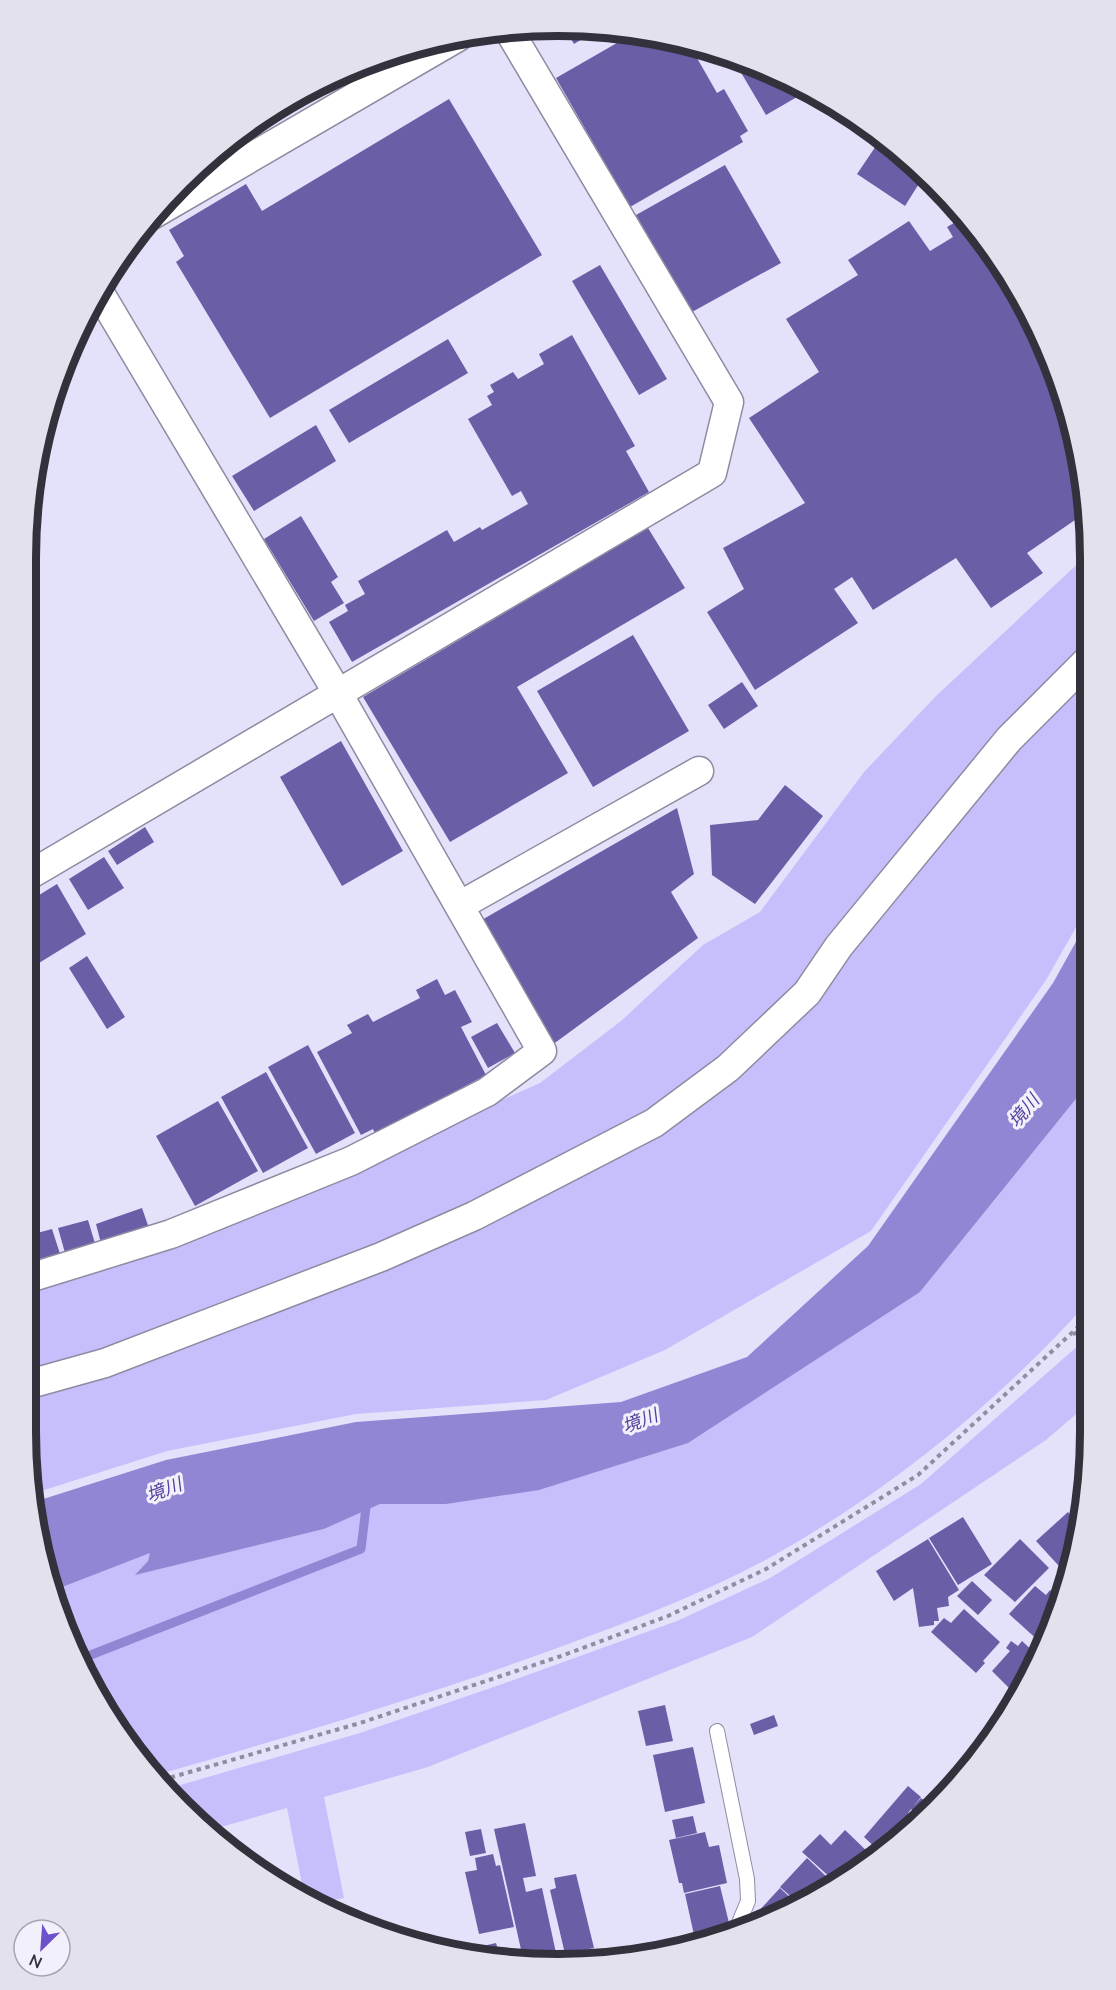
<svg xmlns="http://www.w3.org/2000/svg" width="1116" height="1990" font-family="'Nunito Sans','Noto Sans JP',sans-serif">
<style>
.green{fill:#c6bffc}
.water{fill:#9186d4}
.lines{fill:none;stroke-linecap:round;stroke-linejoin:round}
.stream{stroke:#9186d4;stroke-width:9}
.building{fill:#6a5ea7}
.service-casing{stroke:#8d8ba1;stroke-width:16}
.minor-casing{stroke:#8d8ba1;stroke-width:31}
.path{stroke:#8f8ea0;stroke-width:4;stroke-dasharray:4.5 4.5;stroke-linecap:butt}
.service{stroke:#fff;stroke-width:14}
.minor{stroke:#fff;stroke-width:28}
.labels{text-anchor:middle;stroke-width:6;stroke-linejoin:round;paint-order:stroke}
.water-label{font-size:18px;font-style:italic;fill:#543f9b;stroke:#f2f1fb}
.rim{fill:none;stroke:#33323c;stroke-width:8}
</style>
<rect width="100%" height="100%" fill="#e4e2fb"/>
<path class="green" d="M 1086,556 L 1087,908 L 1046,980 L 871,1231 L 665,1350 L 546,1400 L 356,1414 L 167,1451 L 35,1493 L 26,1432 L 26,1291 L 288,1195 L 540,1083 L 621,1021 L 703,945 L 760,912 L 864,772 L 936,696 Z
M 1088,1084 L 1089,1301 C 997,1403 890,1491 769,1558 C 695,1598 617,1626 538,1655 C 412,1700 285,1738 156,1775 L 135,1756 L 54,1603 L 52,1591 L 151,1552 L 148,1561 L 137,1574 L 324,1529 L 380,1504 L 446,1504 L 920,1292 Z
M 1089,1336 L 1089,1403 L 1046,1440 L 752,1637 L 428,1767 L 324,1797 L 344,1898 L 322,1902 L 304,1894 L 287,1808 L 214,1829 L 170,1788 L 360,1733 L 508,1682 L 677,1621 L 770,1578 L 921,1484 Z"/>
<path class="water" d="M 1087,922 L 1088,1084 L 920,1292 L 688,1443 L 539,1490 L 446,1504 L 380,1504 L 324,1529 L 135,1575 L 148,1561 L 150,1553 L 52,1591 L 37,1501 L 166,1460 L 356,1422 L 621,1402 L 747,1357 L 868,1246 L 1053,983 Z"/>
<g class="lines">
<path class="stream" d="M 83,1658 L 361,1549 L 367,1499"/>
</g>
<path class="building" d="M 565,28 L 575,28 L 598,29 L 574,44 Z
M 636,32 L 689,44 L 717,93 L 724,89 L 748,131 L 740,136 L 743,142 L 630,207 L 556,78 Z
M 730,54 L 809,90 L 766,115 Z
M 449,99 L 542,255 L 270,418 L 176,262 L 184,256 L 169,230 L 246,184 L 262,211 Z
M 880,140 L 925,174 L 905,206 L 857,174 Z
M 725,165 L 781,263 L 692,312 L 636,215 Z
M 964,217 L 1001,262 L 1062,387 L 1086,489 L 1086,536 L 1075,520 L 1027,553 L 1043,573 L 991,608 L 956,558 L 873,610 L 852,577 L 834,589 L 858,623 L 755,690 L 707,612 L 744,589 L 723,548 L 805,503 L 749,418 L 819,372 L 786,319 L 858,275 L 848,260 L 909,221 L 930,251 L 953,237 L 947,227 Z
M 600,265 L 667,379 L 639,395 L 572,281 Z
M 572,335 L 635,446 L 626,451 L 649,492 L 352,662 L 329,622 L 348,611 L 345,605 L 365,594 L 358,581 L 447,530 L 454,542 L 480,527 L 482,530 L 528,504 L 521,491 L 512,496 L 468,419 L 492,405 L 487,396 L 494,392 L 490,385 L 513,372 L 518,379 L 544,364 L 539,354 Z
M 448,339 L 468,373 L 349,443 L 329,410 Z
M 316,425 L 336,461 L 254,511 L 232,476 Z
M 301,516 L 338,577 L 331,582 L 344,603 L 314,621 L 264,539 Z
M 648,528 L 685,588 L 517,687 L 568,773 L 450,842 L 363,697 Z
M 633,635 L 689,731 L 593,787 L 537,691 Z
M 742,682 L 758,706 L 724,729 L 708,705 Z
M 341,741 L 403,851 L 342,886 L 280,777 Z
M 785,785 L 823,816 L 755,904 L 712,875 L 710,825 L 758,820 Z
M 677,808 L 694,874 L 671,892 L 698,938 L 552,1045 L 480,921 Z
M 145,827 L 154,842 L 117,865 L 108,851 Z
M 104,857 L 124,888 L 88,910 L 69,879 Z
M 57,884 L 86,934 L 26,971 L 26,903 Z
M 87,956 L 125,1017 L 107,1029 L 69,968 Z
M 437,979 L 445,995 L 455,990 L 472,1022 L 461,1027 L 486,1075 L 375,1134 L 373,1129 L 361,1135 L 317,1052 L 352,1033 L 347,1025 L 368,1014 L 373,1022 L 420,998 L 416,990 Z
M 497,1023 L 515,1053 L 488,1068 L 471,1037 Z
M 308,1045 L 355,1133 L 316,1154 L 268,1067 Z
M 266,1072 L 308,1148 L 263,1173 L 221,1097 Z
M 218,1101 L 258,1171 L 195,1206 L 156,1136 Z
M 142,1208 L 151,1234 L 103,1251 L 96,1224 Z
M 88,1220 L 97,1250 L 67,1260 L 58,1228 Z
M 52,1229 L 62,1260 L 26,1271 L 26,1236 Z
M 1068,1512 L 1080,1526 L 1069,1577 L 1036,1541 Z
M 963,1517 L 992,1564 L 958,1585 L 929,1538 Z
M 928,1539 L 959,1590 L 948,1597 L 949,1606 L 937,1608 L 939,1621 L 934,1621 L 934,1625 L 919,1627 L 913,1588 L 894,1601 L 876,1571 Z
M 1020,1539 L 1049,1568 L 1015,1602 L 984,1575 Z
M 972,1581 L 992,1600 L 978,1615 L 957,1596 Z
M 1035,1586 L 1046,1595 L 1050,1590 L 1060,1599 L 1042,1644 L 1009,1614 Z
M 964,1609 L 1000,1642 L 983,1661 L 985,1663 L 976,1673 L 931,1632 L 944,1618 L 951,1623 Z
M 1011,1641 L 1018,1646 L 1022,1641 L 1037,1655 L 1014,1705 L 1004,1696 L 1010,1689 L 992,1671 L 1010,1651 L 1006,1648 Z
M 665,1705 L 673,1741 L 646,1746 L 638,1711 Z
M 774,1715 L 778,1726 L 754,1735 L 750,1724 Z
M 693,1747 L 705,1803 L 665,1812 L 653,1755 Z
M 908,1786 L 921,1797 L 908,1813 L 917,1821 L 909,1833 L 879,1851 L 864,1837 Z
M 921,1798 L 929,1805 L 919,1816 L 911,1809 Z
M 693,1816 L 697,1833 L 676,1838 L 672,1820 Z
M 525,1823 L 536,1876 L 523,1878 L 526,1892 L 542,1888 L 556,1953 L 539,1956 L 538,1951 L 522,1954 L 494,1829 Z
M 481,1829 L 486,1853 L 470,1856 L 465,1832 Z
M 845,1830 L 872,1856 L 833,1880 L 802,1852 L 820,1834 L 831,1845 Z
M 705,1832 L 709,1847 L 719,1845 L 727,1883 L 684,1893 L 682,1883 L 679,1883 L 669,1840 Z
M 493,1854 L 496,1866 L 500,1865 L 514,1927 L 479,1934 L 465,1872 L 477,1870 L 475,1858 Z
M 807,1858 L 831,1881 L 797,1902 L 780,1887 Z
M 576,1874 L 594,1948 L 565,1954 L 550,1890 L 556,1888 L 554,1878 Z
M 720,1886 L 730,1927 L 694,1935 L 685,1894 Z
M 780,1888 L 796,1903 L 763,1923 L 755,1915 Z
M 496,1943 L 499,1953 L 511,1950 L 512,1955 L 485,1953 L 483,1946 Z"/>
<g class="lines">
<defs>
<path id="service" d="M 717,1731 L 747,1879 L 748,1901 L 736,1930"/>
<path id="minor" d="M 152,215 L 458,37
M 26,877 L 712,473 L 729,402 L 508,29
M 459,906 L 699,771
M 26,1279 L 171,1234 L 351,1161 L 487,1092 L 542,1051 L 337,692 L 98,290
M 26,1385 L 105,1363 L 381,1257 L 474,1216 L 654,1123 L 728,1068 L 807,993 L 839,946 L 1009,739 L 1087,661"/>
</defs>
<use href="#service" class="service-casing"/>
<use href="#minor" class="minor-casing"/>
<path class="path" d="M 1073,1334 L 1089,1329
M 162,1780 L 360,1723 L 564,1655 L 668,1616 L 766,1569 L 918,1475 L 1089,1317"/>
<use href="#service" class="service"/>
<use href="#minor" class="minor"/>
</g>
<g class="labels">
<g class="water-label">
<text transform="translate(1024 1111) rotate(-50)" y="6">境川</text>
<text transform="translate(640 1421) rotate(-21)" y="6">境川</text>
<text transform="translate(164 1490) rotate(-21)" y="6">境川</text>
</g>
</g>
<path d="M0 0H1116V1990H0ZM558 36H558A522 522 0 0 1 1080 558V1432A522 522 0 0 1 558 1954H558A522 522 0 0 1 36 1432V558A522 522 0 0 1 558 36Z" fill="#e3e2ec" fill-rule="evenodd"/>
<path class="rim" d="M558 36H558A522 522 0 0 1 1080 558V1432A522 522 0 0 1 558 1954H558A522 522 0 0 1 36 1432V558A522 522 0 0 1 558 36Z"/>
<g transform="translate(42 1948) rotate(205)"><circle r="28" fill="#f2f1fb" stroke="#a6a5af" stroke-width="1.5"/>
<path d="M0-4.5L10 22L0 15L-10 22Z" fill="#6d51cb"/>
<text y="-9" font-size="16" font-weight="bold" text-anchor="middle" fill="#33323c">N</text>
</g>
</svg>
